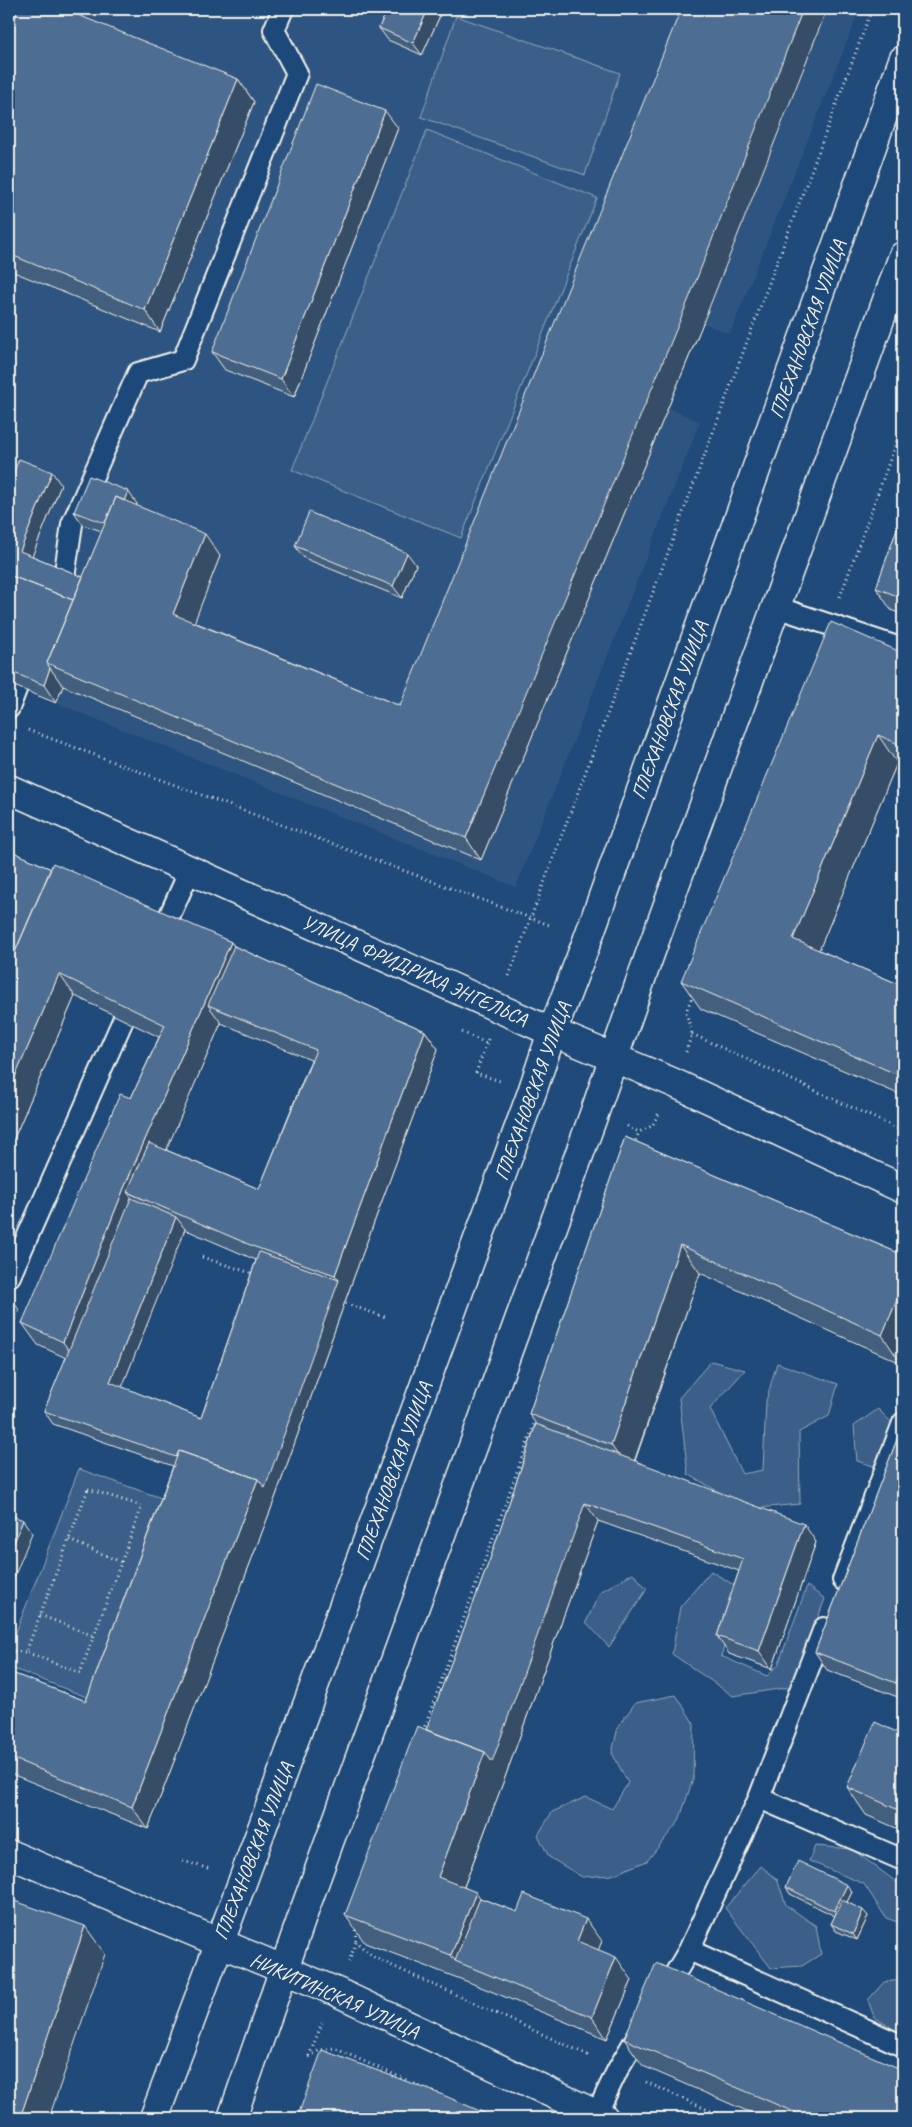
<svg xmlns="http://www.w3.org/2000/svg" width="912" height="2127" font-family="Caveat,sans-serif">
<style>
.built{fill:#2d5581}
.green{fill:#3a5f88;stroke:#97a8b8}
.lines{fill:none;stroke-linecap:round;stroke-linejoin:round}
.lane-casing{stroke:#f4f1e8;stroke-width:24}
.secondary-casing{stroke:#f4f1e8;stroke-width:31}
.path{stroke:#f4f1e8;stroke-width:3;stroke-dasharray:1 4;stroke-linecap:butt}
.lane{stroke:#1f4a7a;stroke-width:20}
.secondary{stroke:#1f4a7a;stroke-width:28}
.wall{fill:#425f7e;stroke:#f4f1e8;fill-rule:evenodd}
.shaded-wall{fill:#364d66;stroke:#f4f1e8}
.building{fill:#4d6e92;stroke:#f4f1e8}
.labels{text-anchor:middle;stroke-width:4;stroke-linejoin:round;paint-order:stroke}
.street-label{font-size:20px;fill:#f4f1e8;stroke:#1f4a7a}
</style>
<rect width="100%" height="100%" fill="#1f4a7a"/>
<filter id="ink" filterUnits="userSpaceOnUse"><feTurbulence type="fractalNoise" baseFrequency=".02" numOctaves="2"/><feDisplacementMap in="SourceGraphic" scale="10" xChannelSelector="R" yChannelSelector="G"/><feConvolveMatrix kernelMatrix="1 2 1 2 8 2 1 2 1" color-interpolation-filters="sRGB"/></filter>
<g filter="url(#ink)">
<path class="built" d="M 9,9 L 860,9 L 730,334 L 703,323 L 669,408 L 700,422 L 516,887 L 56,703 L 63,685 L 9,614 Z"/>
<path class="green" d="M 456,16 L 620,73 L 585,175 L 421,117 Z
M 427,130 L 597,198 L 461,538 L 292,470 Z
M 711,1361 L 745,1370 L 710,1409 L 742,1474 L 763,1470 L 766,1401 L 777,1363 L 838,1384 L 829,1416 L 799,1432 L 800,1504 L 748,1509 L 688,1474 L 679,1398 Z
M 878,1409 L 894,1425 L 888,1447 L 873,1466 L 857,1461 L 854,1426 Z
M 79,1469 L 164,1499 L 89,1698 L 9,1667 L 9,1650 Z
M 711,1571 L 742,1590 L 721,1656 L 767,1676 L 778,1665 L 807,1586 L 825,1599 L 791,1687 L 733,1696 L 672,1654 L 680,1607 Z
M 633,1573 L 647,1589 L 609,1647 L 586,1622 L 600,1592 Z
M 676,1695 L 694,1724 L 693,1779 L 679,1821 L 647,1861 L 612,1875 L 582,1877 L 549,1857 L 538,1835 L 552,1812 L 586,1797 L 612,1809 L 628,1783 L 612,1753 L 618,1727 L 635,1703 Z
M 815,1846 L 852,1849 L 903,1887 L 903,1924 L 886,1918 L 864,1884 L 809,1861 Z
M 761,1866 L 777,1879 L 786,1905 L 816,1926 L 821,1954 L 802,1966 L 771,1968 L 725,1908 Z
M 903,1980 L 903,2035 L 874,2017 L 868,2000 L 884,1982 Z"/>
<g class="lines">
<defs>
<path id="lane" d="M 64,578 L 72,524 L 138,373 L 183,360 L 297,73 L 274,30 L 283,9
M 776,607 L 903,649
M 9,708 L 17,687
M 164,928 L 190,870
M 10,1276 L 123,1020
M 843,1580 L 903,1423
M 759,1798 L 903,1860
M 689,1950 L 759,1798 L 824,1628
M 662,1996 L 689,1950 L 903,2046
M 596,2115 L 618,2069 L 644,2025"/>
<path id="secondary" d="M 9,789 L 552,1032 L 672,1082 L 903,1189
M 9,1854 L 337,1992 L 604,2118
M 154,2118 L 243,1880 L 532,1092 L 552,1032 L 587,941 L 903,60
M 232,2118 L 307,1903 L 594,1114 L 646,965 L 903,256"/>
</defs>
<use href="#lane" class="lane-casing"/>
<use href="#secondary" class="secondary-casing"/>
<path class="path" d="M 840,597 L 903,424
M 28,730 L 552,926
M 509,976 L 872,9
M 462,1032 L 486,1043
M 692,1034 L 903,1131
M 488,1039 L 476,1073 L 500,1081
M 686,1052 L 692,1034 L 686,1012 L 693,994
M 627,1126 L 639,1132 L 652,1126 L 659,1113
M 634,1145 L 639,1132
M 202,1257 L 254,1274
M 341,1302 L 385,1317
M 88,1489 L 142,1506 L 80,1673 L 26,1652 Z
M 69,1540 L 121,1562
M 40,1615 L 94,1636
M 9,1651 L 26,1652
M 423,1731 L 536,1419
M 183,1861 L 210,1869
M 355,1925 L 356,1942 L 375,1958 L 590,2056
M 349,1962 L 356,1942
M 309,2056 L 322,2023
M 309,2057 L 320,2050 L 334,2048 L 438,2094
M 646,2082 L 726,2118"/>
<use href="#lane" class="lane"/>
<use href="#secondary" class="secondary"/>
</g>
<path class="wall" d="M 9,9 L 238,79 L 254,102 L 160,332 L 9,270 Z
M 387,9 L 443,9 L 422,55 L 388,40 L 379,28 Z
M 398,128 L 294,397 L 225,370 L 212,352 Z
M 703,323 L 481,860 L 63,686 L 56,703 L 9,684 L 9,482 L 61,485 L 32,556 L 83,577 L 102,531 L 83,525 L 74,512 L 137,504 L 136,506 L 220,556 L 194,622 L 400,706 Z
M 903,512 L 903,615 L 891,610 L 876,588 Z
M 295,546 L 416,565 L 402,598 L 304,558 Z
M 903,653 L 903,766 L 897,763 L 819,950 L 903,986 L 903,1096 L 701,1009 L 681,981 Z
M 9,850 L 51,869 L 231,942 L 234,946 L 425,1031 L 438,1049 L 348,1293 L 274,1501 L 148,1829 L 9,1773 L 9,1672 L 86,1701 L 173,1466 L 53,1424 L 44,1411 L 66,1358 L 38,1345 L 22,1323 L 131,1098 L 159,1037 L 75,996 L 9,1150 ZM 221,1023 L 311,1060 L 259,1189 L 166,1150 ZM 184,1229 L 256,1260 L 201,1418 L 122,1387 Z
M 625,1137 L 903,1255 L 903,1358 L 901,1363 L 700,1273 L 635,1461 L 816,1542 L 772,1669 L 729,1654 L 717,1636 L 739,1571 L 598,1521 L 504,1780 L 464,1887 L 480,1898 L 517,1912 L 602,1941 L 598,1950 L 632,1980 L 607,2039 L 471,1983 L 365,1943 L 345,1915 L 426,1730 L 490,1559 L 536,1424 L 529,1414 Z
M 903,1424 L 903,1699 L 827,1670 L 815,1652 Z
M 903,1735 L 903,1831 L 866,1815 L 847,1787 Z
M 786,1887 L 852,1892 L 847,1902 L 868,1916 L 857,1940 L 836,1931 L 831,1924 L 835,1916 L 790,1894 Z
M 624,2039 L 903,2118 L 763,2118 L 643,2066 Z"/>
<path class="shaded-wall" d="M 428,9 L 443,9 L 422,55 L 413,43 Z
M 803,9 L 827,9 L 703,323 L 481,860 L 466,838 Z
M 238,79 L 254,102 L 160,332 L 145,310 Z
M 385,111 L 398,128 L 294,397 L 281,379 Z
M 52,472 L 61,485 L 29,564 L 20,551 Z
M 128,491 L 137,504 L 123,539 L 114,526 Z
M 205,534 L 220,556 L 189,636 L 173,614 Z
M 407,553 L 416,565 L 402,598 L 393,586 Z
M 50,668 L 63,686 L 56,703 L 44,685 Z
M 878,735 L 897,763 L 812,967 L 793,939 Z
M 231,942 L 247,964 L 208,1005 L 221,1023 L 145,1200 L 127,1192 L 140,1210 L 78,1364 L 63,1342 L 124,1188 Z
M 59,974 L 75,996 L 9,1150 L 9,1091 Z
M 425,1031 L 438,1049 L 348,1293 L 274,1501 L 148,1829 L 132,1807 L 258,1479 L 339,1280 L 335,1275 Z
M 176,1217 L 185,1229 L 119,1395 L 110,1382 Z
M 680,1245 L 700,1273 L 630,1473 L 611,1445 Z
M 903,1286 L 903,1358 L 901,1363 L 882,1335 Z
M 9,1295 L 19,1310 L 9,1335 Z
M 585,1503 L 598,1521 L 504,1780 L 457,1905 L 438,1877 L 485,1752 Z
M 23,1520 L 32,1533 L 9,1590 L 9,1555 Z
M 804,1524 L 816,1542 L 772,1669 L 759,1651 Z
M 903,1662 L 903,1694 L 896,1683 Z
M 847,1885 L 852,1892 L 839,1918 L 834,1911 Z
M 476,1892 L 495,1920 L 455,1961 L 451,1955 Z
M 863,1910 L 868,1916 L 857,1940 L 853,1934 Z
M 586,1919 L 602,1941 L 593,1963 L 577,1941 Z
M 85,1926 L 105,1954 L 49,2118 L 20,2118 Z
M 616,1957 L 632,1980 L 607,2039 L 592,2017 Z"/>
<path class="building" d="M 9,9 L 18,9 L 9,33 Z
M 18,9 L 63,9 L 238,79 L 145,310 L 9,254 L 9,33 Z
M 387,9 L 428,9 L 413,43 L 379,28 Z
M 681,9 L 803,9 L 688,301 L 466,838 L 47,663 L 116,497 L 205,534 L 173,614 L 400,706 Z
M 316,84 L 385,111 L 281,379 L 212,352 Z
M 19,459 L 52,472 L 20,551 L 83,577 L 73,600 L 9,575 L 9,482 L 10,482 Z
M 89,476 L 128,491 L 124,501 L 116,497 L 105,523 L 74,512 Z
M 309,512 L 407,553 L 393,586 L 295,546 Z
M 903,512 L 903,598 L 876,588 Z
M 9,575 L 73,600 L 47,663 L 50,668 L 44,685 L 9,671 Z
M 831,622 L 903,653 L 903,746 L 878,735 L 793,939 L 903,986 L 903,1077 L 681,981 Z
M 9,850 L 51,869 L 9,966 Z
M 53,863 L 231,942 L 124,1188 L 63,1342 L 22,1323 L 120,1094 L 131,1098 L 165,1025 L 59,974 L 9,1091 L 9,966 Z
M 234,946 L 425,1031 L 335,1275 L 255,1247 L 127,1192 L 149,1143 L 259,1189 L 316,1050 L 208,1005 Z
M 625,1137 L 903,1255 L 903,1286 L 882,1335 L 680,1245 L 611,1445 L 529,1414 Z
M 131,1198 L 176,1217 L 110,1382 L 201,1418 L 259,1252 L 339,1280 L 265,1488 L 258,1479 L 179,1451 L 176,1457 L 44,1411 Z
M 536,1424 L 804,1524 L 759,1651 L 717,1636 L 743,1559 L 585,1503 L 492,1762 L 485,1752 L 426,1730 L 490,1559 Z
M 903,1424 L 903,1662 L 896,1683 L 815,1652 Z
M 179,1451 L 258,1479 L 132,1807 L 9,1757 L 9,1672 L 86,1701 Z
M 9,1514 L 23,1520 L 9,1555 Z
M 875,1722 L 903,1735 L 903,1812 L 847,1787 Z
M 417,1726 L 485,1752 L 438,1877 L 476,1892 L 451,1955 L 345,1915 Z
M 798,1861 L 847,1885 L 834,1911 L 786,1887 Z
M 524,1894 L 586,1919 L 577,1941 L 616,1957 L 592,2017 L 455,1961 L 480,1898 L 517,1912 Z
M 9,1899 L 85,1926 L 20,2118 L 9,2118 Z
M 842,1900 L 863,1910 L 853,1934 L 831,1924 Z
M 656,1963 L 903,2070 L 903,2118 L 808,2118 L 624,2039 Z
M 322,2050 L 443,2095 L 496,2118 L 297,2118 Z"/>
</g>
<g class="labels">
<g class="street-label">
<text transform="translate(807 329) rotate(-70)" y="7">ПЛЕХАНОВСКАЯ УЛИЦА</text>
<text transform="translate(669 710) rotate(-70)" y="7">ПЛЕХАНОВСКАЯ УЛИЦА</text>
<text transform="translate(415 970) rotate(24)" y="7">УЛИЦА ФРИДРИХА ЭНГЕЛЬСА</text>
<text transform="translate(532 1091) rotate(-70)" y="7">ПЛЕХАНОВСКАЯ УЛИЦА</text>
<text transform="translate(393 1471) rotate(-70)" y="7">ПЛЕХАНОВСКАЯ УЛИЦА</text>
<text transform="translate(253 1851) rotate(-69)" y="7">ПЛЕХАНОВСКАЯ УЛИЦА</text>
<text transform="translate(335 1995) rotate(24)" y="7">НИКИТИНСКАЯ УЛИЦА</text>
</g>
</g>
<rect width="912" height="2127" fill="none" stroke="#1f4a7a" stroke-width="30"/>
<rect x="15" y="15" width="882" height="2097" fill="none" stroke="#f4f1e8" stroke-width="2" filter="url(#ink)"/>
</svg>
